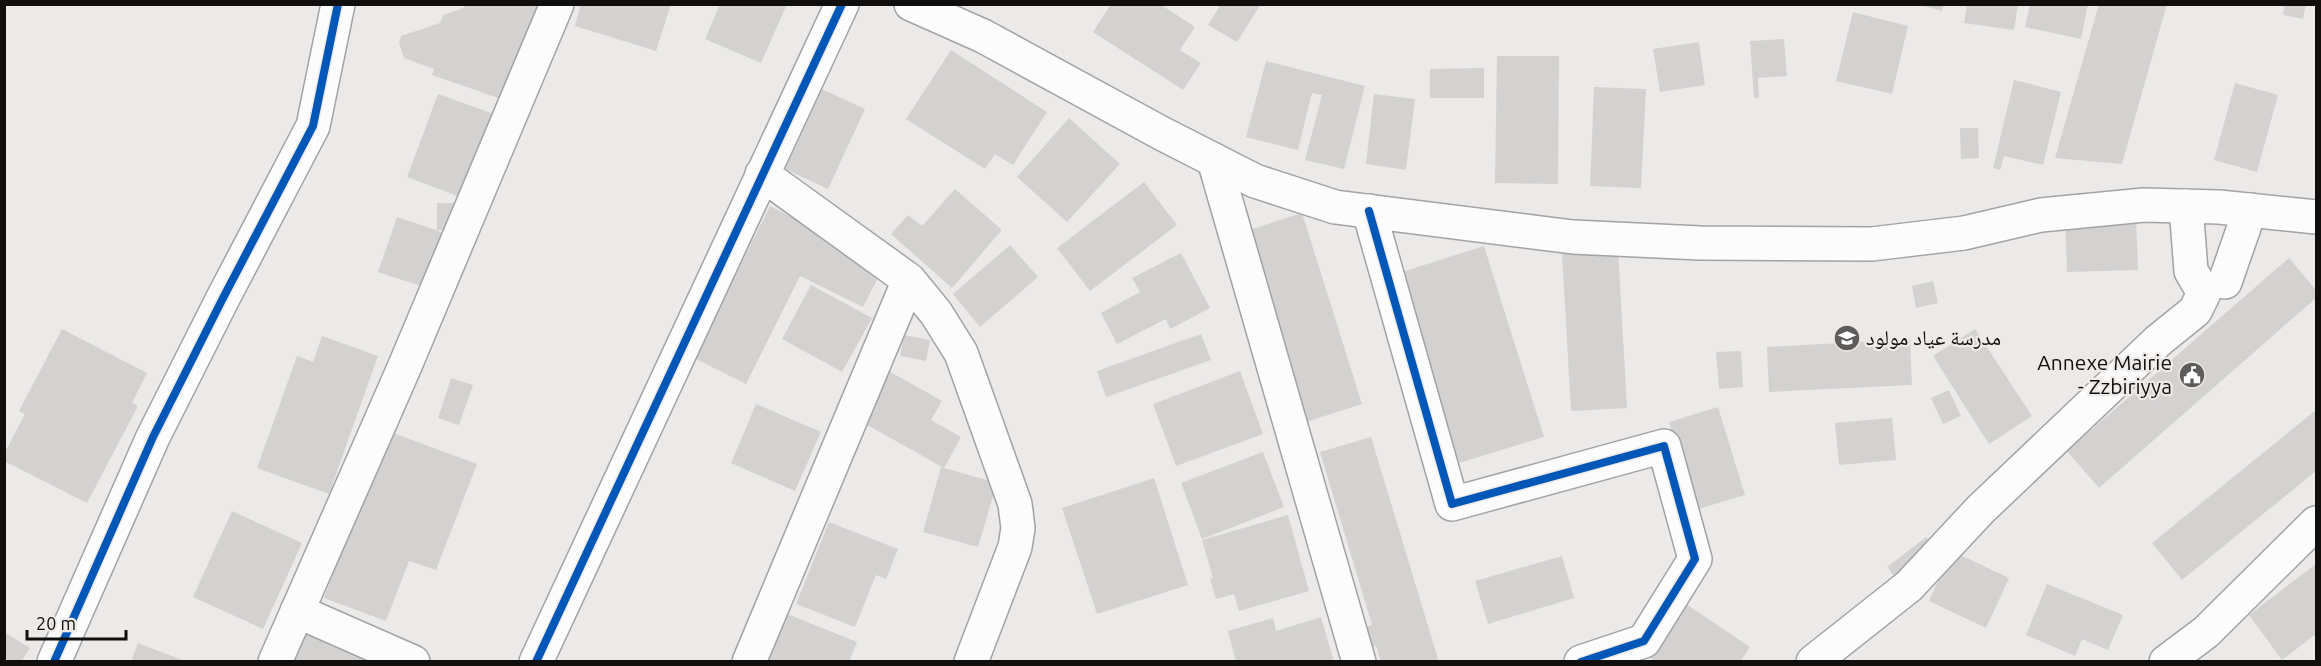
<svg xmlns="http://www.w3.org/2000/svg" width="2321" height="666" font-family="Ubuntu,'Noto Naskh Arabic',sans-serif">
<style>
.building{fill:#d3d2d1}
.lines{fill:none;stroke-linecap:round;stroke-linejoin:round}
.minor-casing{stroke:#a4a2a2;stroke-width:36}
.secondary-casing{stroke:#a4a2a2;stroke-width:36}
.minor{stroke:#fcfcfc;stroke-width:33}
.secondary{stroke:#fcfcfc;stroke-width:33}
.cycleway-casing{stroke:#edeae7;stroke-width:11}
.cycleway{stroke:#0057b8;stroke-width:8}
.labels{text-anchor:middle;stroke-width:4.5;stroke-linejoin:round;paint-order:stroke}
.poi-label{font-size:21px;fill:#100f0e;stroke:#edeae7;text-anchor:start}
</style>
<rect width="100%" height="100%" fill="#eceae8"/>
<path class="building" d="M 465,4 L 539,4 L 504,100 L 432,75 L 434,69 L 404,58 L 399,43 L 401,36 L 440,23 L 443,15 L 464,8 Z
M 581,4 L 671,4 L 656,51 L 575,26 Z
M 720,4 L 787,4 L 761,63 L 705,39 Z
M 1111,4 L 1160,4 L 1195,27 L 1180,50 L 1201,63 L 1183,90 L 1093,32 Z
M 1221,4 L 1261,4 L 1237,42 L 1208,25 Z
M 1917,4 L 1944,4 L 1942,11 Z
M 1967,4 L 2018,4 L 2014,30 L 1964,23 Z
M 2030,4 L 2088,4 L 2081,39 L 2025,27 Z
M 2099,4 L 2167,4 L 2122,164 L 2055,158 Z
M 2285,4 L 2306,4 L 2303,19 L 2283,15 Z
M 1853,12 L 1908,26 L 1892,94 L 1836,81 Z
M 1784,39 L 1787,76 L 1758,78 L 1759,98 L 1754,98 L 1750,41 Z
M 1699,42 L 1705,85 L 1660,92 L 1653,49 Z
M 951,50 L 1047,112 L 1013,165 L 995,154 L 985,169 L 906,119 Z
M 1497,56 L 1559,56 L 1558,184 L 1495,183 Z
M 1266,61 L 1365,86 L 1344,169 L 1305,160 L 1322,95 L 1312,93 L 1298,150 L 1246,137 Z
M 1484,68 L 1484,98 L 1430,98 L 1430,69 Z
M 2014,80 L 2061,92 L 2043,165 L 2004,156 L 2000,170 L 1993,168 Z
M 2235,83 L 2278,95 L 2257,172 L 2214,160 Z
M 1594,87 L 1646,89 L 1641,188 L 1590,186 Z
M 822,89 L 865,109 L 828,189 L 785,169 Z
M 438,94 L 494,114 L 463,198 L 407,177 Z
M 1374,94 L 1415,99 L 1406,170 L 1366,164 Z
M 1069,118 L 1120,164 L 1067,222 L 1017,177 Z
M 1960,128 L 1978,128 L 1979,158 L 1961,159 Z
M 1144,182 L 1177,225 L 1090,291 L 1057,248 Z
M 955,189 L 1002,230 L 952,288 L 891,234 L 908,215 L 922,226 Z
M 437,203 L 460,203 L 460,230 L 437,230 Z
M 770,206 L 885,264 L 863,307 L 800,276 L 746,384 L 694,358 Z
M 1302,213 L 1362,404 L 1306,422 L 1246,231 Z
M 397,217 L 451,235 L 433,290 L 378,272 Z
M 2136,218 L 2138,270 L 2067,272 L 2065,220 Z
M 1010,245 L 1038,277 L 980,327 L 953,294 Z
M 1484,246 L 1544,437 L 1459,463 L 1399,273 Z
M 1618,249 L 1627,408 L 1571,411 L 1562,253 Z
M 1181,253 L 1210,308 L 1170,329 L 1166,319 L 1117,344 L 1101,313 L 1140,292 L 1132,278 Z
M 2289,258 L 2316,290 L 2316,298 L 2099,488 L 2067,451 Z
M 1933,281 L 1938,303 L 1916,308 L 1912,286 Z
M 811,285 L 872,318 L 842,372 L 782,339 Z
M 62,329 L 147,373 L 132,403 L 138,406 L 87,503 L 4,461 L 4,454 L 25,414 L 19,411 Z
M 1975,329 L 2032,416 L 1989,444 L 1933,356 Z
M 1201,334 L 1211,360 L 1106,397 L 1097,371 Z
M 904,335 L 930,340 L 926,361 L 900,356 Z
M 322,336 L 378,356 L 329,494 L 257,468 L 297,356 L 313,362 Z
M 1910,339 L 1912,385 L 1769,392 L 1767,347 Z
M 1741,351 L 1743,387 L 1719,389 L 1716,352 Z
M 889,371 L 942,401 L 931,420 L 961,437 L 944,468 L 860,421 Z
M 1240,371 L 1263,434 L 1176,466 L 1153,404 Z
M 451,378 L 473,385 L 459,425 L 438,418 Z
M 1949,390 L 1961,416 L 1943,424 L 1931,398 Z
M 756,404 L 821,432 L 795,491 L 731,463 Z
M 1718,407 L 1745,495 L 1695,510 L 1669,422 Z
M 2316,410 L 2316,471 L 2182,580 L 2152,543 Z
M 1892,418 L 1896,460 L 1839,465 L 1835,423 Z
M 388,431 L 477,464 L 436,570 L 409,561 L 386,621 L 324,598 Z
M 1371,437 L 1439,662 L 1381,662 L 1376,646 L 1364,650 L 1358,629 L 1372,625 L 1320,452 Z
M 1263,452 L 1284,507 L 1202,539 L 1181,483 Z
M 941,467 L 997,483 L 978,547 L 923,532 Z
M 1154,478 L 1188,585 L 1097,614 L 1062,508 Z
M 232,511 L 302,543 L 263,629 L 193,597 Z
M 1288,515 L 1309,591 L 1239,611 L 1234,594 L 1216,599 L 1210,579 L 1213,578 L 1202,540 Z
M 829,522 L 898,549 L 886,579 L 876,575 L 855,627 L 796,604 Z
M 1926,537 L 1937,551 L 1898,581 L 1887,567 Z
M 1952,551 L 2009,578 L 1986,628 L 1929,601 Z
M 1562,556 L 1574,598 L 1488,624 L 1475,581 Z
M 2316,564 L 2316,634 L 2282,660 L 2249,615 Z
M 2047,584 L 2123,615 L 2108,650 L 2082,639 L 2075,656 L 2026,635 Z
M 1683,602 L 1750,647 L 1740,662 L 1656,662 L 1648,656 Z
M 785,613 L 857,642 L 849,662 L 765,662 Z
M 1321,617 L 1334,662 L 1236,662 L 1228,631 L 1273,618 L 1276,631 Z
M 300,620 L 371,653 L 367,662 L 281,662 Z
M 4,632 L 30,648 L 21,662 L 4,662 Z
M 138,643 L 185,661 L 185,662 L 131,662 Z"/>
<g class="lines">
<defs>
<path id="minor" d="M 1214,160 L 1359,662
M 762,174 L 909,280 L 936,313 L 961,353 L 1015,504 L 1018,528 L 1015,547 L 971,662
M 1369,211 L 1452,504 L 1664,446 L 1695,559 L 1644,641 L 1581,662
M 2225,282 L 2250,210
M 297,611 L 413,662
M 54,662 L 153,437 L 222,300 L 313,126 L 338,4
M 275,662 L 404,368 L 557,4
M 536,662 L 842,4
M 749,662 L 909,280
M 1813,662 L 1909,586 L 1981,509 L 2159,340 L 2195,311 L 2204,293 L 2191,271 L 2186,206
M 2166,662 L 2206,632 L 2316,523"/>
<path id="secondary" d="M 911,4 L 983,36 L 1161,133 L 1255,181 L 1335,207 L 1573,237 L 1700,243 L 1872,244 L 1964,233 L 2041,215 L 2144,205 L 2219,207 L 2316,217"/>
</defs>
<use href="#minor" class="minor-casing"/>
<use href="#secondary" class="secondary-casing"/>
<use href="#minor" class="minor"/>
<use href="#secondary" class="secondary"/>
<defs>
<path id="cycleway" d="M 1369,211 L 1452,504 L 1664,446 L 1695,559 L 1644,641 L 1581,662
M 54,662 L 153,437 L 222,300 L 313,126 L 338,4
M 536,662 L 842,4"/>
</defs>
<use href="#cycleway" class="cycleway-casing"/>
<use href="#cycleway" class="cycleway"/>
</g>
<defs>
<symbol id="school-disc" viewBox="-11 -11 22 22"><circle r="9.5" fill="#5d5c5a" stroke="#edeae7"/><path d="M0-5L7-2L0 1L-7-2ZM-4 1L0 2.5L4 1V4Q0 6-4 4Z" fill="#fff"/></symbol>
<symbol id="civic-disc" viewBox="-11 -11 22 22"><circle r="9.5" fill="#5d5c5a" stroke="#edeae7"/><path d="M-.6-6.5H3V-4.5H.6V-3L4-1V1h2V6H-6V1h2V-1L-.6-3ZM-1.2 2.5V6h2.4V2.5Z" fill="#fff"/></symbol>
</defs>
<g fill-rule="evenodd">
<use href="#school-disc" x="1832" y="323" width="30" height="30"/>
<use href="#civic-disc" x="2177" y="360" width="30" height="30"/>
</g>
<g class="labels">
<g class="poi-label">
<text x="1866" y="345">مدرسة عياد مولود</text>
<text x="2172" y="370" text-anchor="end">Annexe Mairie<tspan x="2172" dy="24">- Zzbiriyya</tspan></text>
</g>
</g>
<rect width="2321" height="666" fill="none" stroke="#100f0e" stroke-width="12"/>
<path d="M27 630v9h99v-9" fill="none" stroke="#100f0e" stroke-width="3"/>
<text x="36" y="630" font-size="18" fill="#100f0e" stroke="#edeae7" stroke-width="4.5" paint-order="stroke">20 m</text>
</svg>
